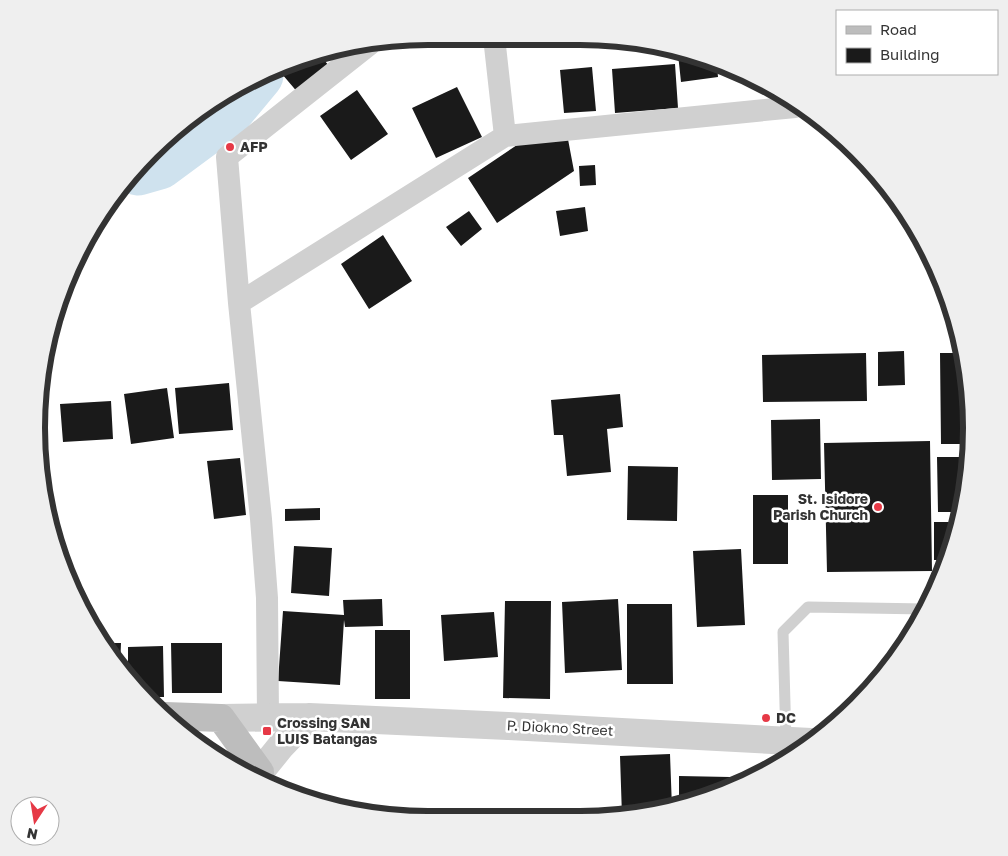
<svg xmlns="http://www.w3.org/2000/svg" width="1008" height="856" font-family="'Golos Text',sans-serif">
<style>
.lines{fill:none;stroke-linecap:round;stroke-linejoin:round}
.river{stroke:#cfe2ee;stroke-width:51}
.building{fill:#1a1a1a}
.service{stroke:#d0d0d0;stroke-width:11}
.minor{stroke:#d0d0d0;stroke-width:22}
.tertiary{stroke:#d0d0d0;stroke-width:28}
.secondary{stroke:#bdbdbd;stroke-width:28}
.poi-dot{fill:#e63946;stroke:#fff;stroke-width:2}
.labels{text-anchor:middle;stroke-width:5;stroke-linejoin:round;paint-order:stroke}
.poi-label{font-size:14px;font-weight:bold;fill:#333;stroke:#fff;text-anchor:start}
.street-label{font-size:14px;fill:#333;stroke:#fff}
.rim{fill:none;stroke:#333;stroke-width:6}
</style>
<rect width="100%" height="100%" fill="#fff"/>
<g class="lines">
<path class="river" d="M 138,170 L 159,164 L 224,116 L 258,75"/>
</g>
<path class="building" d="M 318,53 L 330,67 L 299,94 L 282,74 L 298,60 Z
M 678,54 L 717,66 L 718,77 L 681,82 Z
M 675,64 L 678,108 L 615,113 L 612,69 Z
M 592,67 L 596,111 L 564,113 L 560,70 Z
M 457,87 L 482,137 L 436,158 L 412,108 Z
M 357,90 L 388,134 L 351,160 L 320,116 Z
M 567,134 L 574,171 L 497,223 L 468,178 L 526,139 Z
M 595,165 L 596,185 L 580,186 L 579,166 Z
M 585,207 L 588,231 L 560,236 L 556,211 Z
M 469,211 L 482,229 L 461,246 L 446,227 Z
M 383,235 L 412,281 L 369,309 L 341,264 Z
M 904,351 L 905,385 L 878,386 L 878,352 Z
M 866,353 L 867,401 L 763,402 L 762,355 Z
M 940,353 L 964,353 L 972,428 L 970,444 L 941,444 Z
M 229,383 L 233,430 L 179,434 L 175,388 Z
M 167,388 L 174,438 L 131,444 L 124,394 Z
M 620,394 L 623,427 L 607,429 L 611,472 L 567,476 L 563,435 L 554,435 L 551,400 Z
M 111,401 L 113,439 L 63,442 L 60,404 Z
M 820,419 L 821,479 L 772,480 L 771,420 Z
M 930,441 L 932,571 L 827,572 L 824,443 Z
M 937,457 L 969,457 L 964,505 L 962,512 L 938,512 Z
M 240,458 L 246,515 L 214,519 L 207,461 Z
M 628,466 L 678,467 L 677,521 L 627,520 Z
M 753,495 L 788,495 L 788,564 L 753,564 Z
M 320,508 L 320,520 L 285,521 L 285,509 Z
M 934,522 L 959,522 L 947,560 L 934,560 Z
M 294,546 L 332,548 L 329,596 L 291,593 Z
M 741,549 L 745,625 L 697,627 L 693,551 Z
M 382,599 L 383,626 L 345,627 L 344,620 L 340,685 L 278,681 L 283,611 L 344,615 L 343,600 Z
M 618,599 L 622,670 L 565,673 L 562,602 Z
M 505,601 L 551,601 L 550,699 L 503,698 Z
M 627,604 L 672,604 L 673,684 L 627,684 Z
M 494,612 L 498,657 L 444,661 L 441,615 Z
M 375,630 L 410,630 L 410,699 L 375,699 Z
M 101,643 L 121,643 L 120,668 L 102,646 Z
M 171,643 L 222,643 L 222,693 L 172,693 Z
M 163,646 L 164,697 L 144,697 L 128,677 L 128,647 Z
M 670,754 L 672,808 L 657,812 L 622,816 L 620,756 Z
M 679,776 L 730,777 L 730,790 L 679,805 Z"/>
<g class="lines">
<path class="service" d="M 786,741 L 783,632 L 808,607 L 925,609"/>
<path class="minor" d="M 494,37 L 505,136
M 239,303 L 505,136 L 795,107
M 268,718 L 267,598 L 261,519 L 239,303 L 227,157 L 370,44"/>
<path class="tertiary" d="M 221,718 L 309,717 L 508,726 L 811,742
M 260,772 L 281,746 L 309,717"/>
<path class="secondary" d="M 165,716 L 221,718 L 260,772 L 260,780"/>
</g>
<g class="poi-dot">
<circle cx="230" cy="147" r="5"/>
<circle cx="878" cy="507" r="5"/>
<circle cx="766" cy="718" r="5"/>
<rect x="262" y="726" width="10" height="10" rx="2.5"/>
</g>
<g class="labels">
<g class="poi-label">
<text x="240" y="152">AFP</text>
<text x="868" y="504" text-anchor="end">St. Isidore<tspan x="868" dy="16">Parish Church</tspan></text>
<text x="776" y="723">DC</text>
<text x="277" y="728">Crossing SAN<tspan x="277" dy="16">LUIS Batangas</tspan></text>
</g>
<g class="street-label">
<text transform="translate(560 728) rotate(3)" y="5">P. Diokno Street</text>
</g>
</g>
<path d="M0 0H1008V856H0ZM428 45H580A383 383 0 0 1 963 428V428A383 383 0 0 1 580 811H428A383 383 0 0 1 45 428V428A383 383 0 0 1 428 45Z" fill="#efefef" fill-rule="evenodd"/>
<path class="rim" d="M428 45H580A383 383 0 0 1 963 428V428A383 383 0 0 1 580 811H428A383 383 0 0 1 45 428V428A383 383 0 0 1 428 45Z"/>
<rect x="836" y="10" width="162" height="65" fill="#ffffff" stroke="#adadad"/>
<rect x="846" y="26" width="25" height="8" fill="#bdbdbd" stroke="#adadad"/>
<text x="880" y="35" font-size="15" fill="#333333">Road</text>
<rect x="846" y="48" width="25" height="15" fill="#1a1a1a" stroke="#adadad"/>
<text x="880" y="60" font-size="15" fill="#333333">Building</text>
<g transform="translate(35 821) rotate(192)"><circle r="24" fill="#ffffff" stroke="#adadad"/>
<path d="M0-4L9 19L0 12L-9 19Z" fill="#e63946"/>
<text y="-8" font-size="14" font-weight="bold" text-anchor="middle" fill="#333333">N</text>
</g>
</svg>
